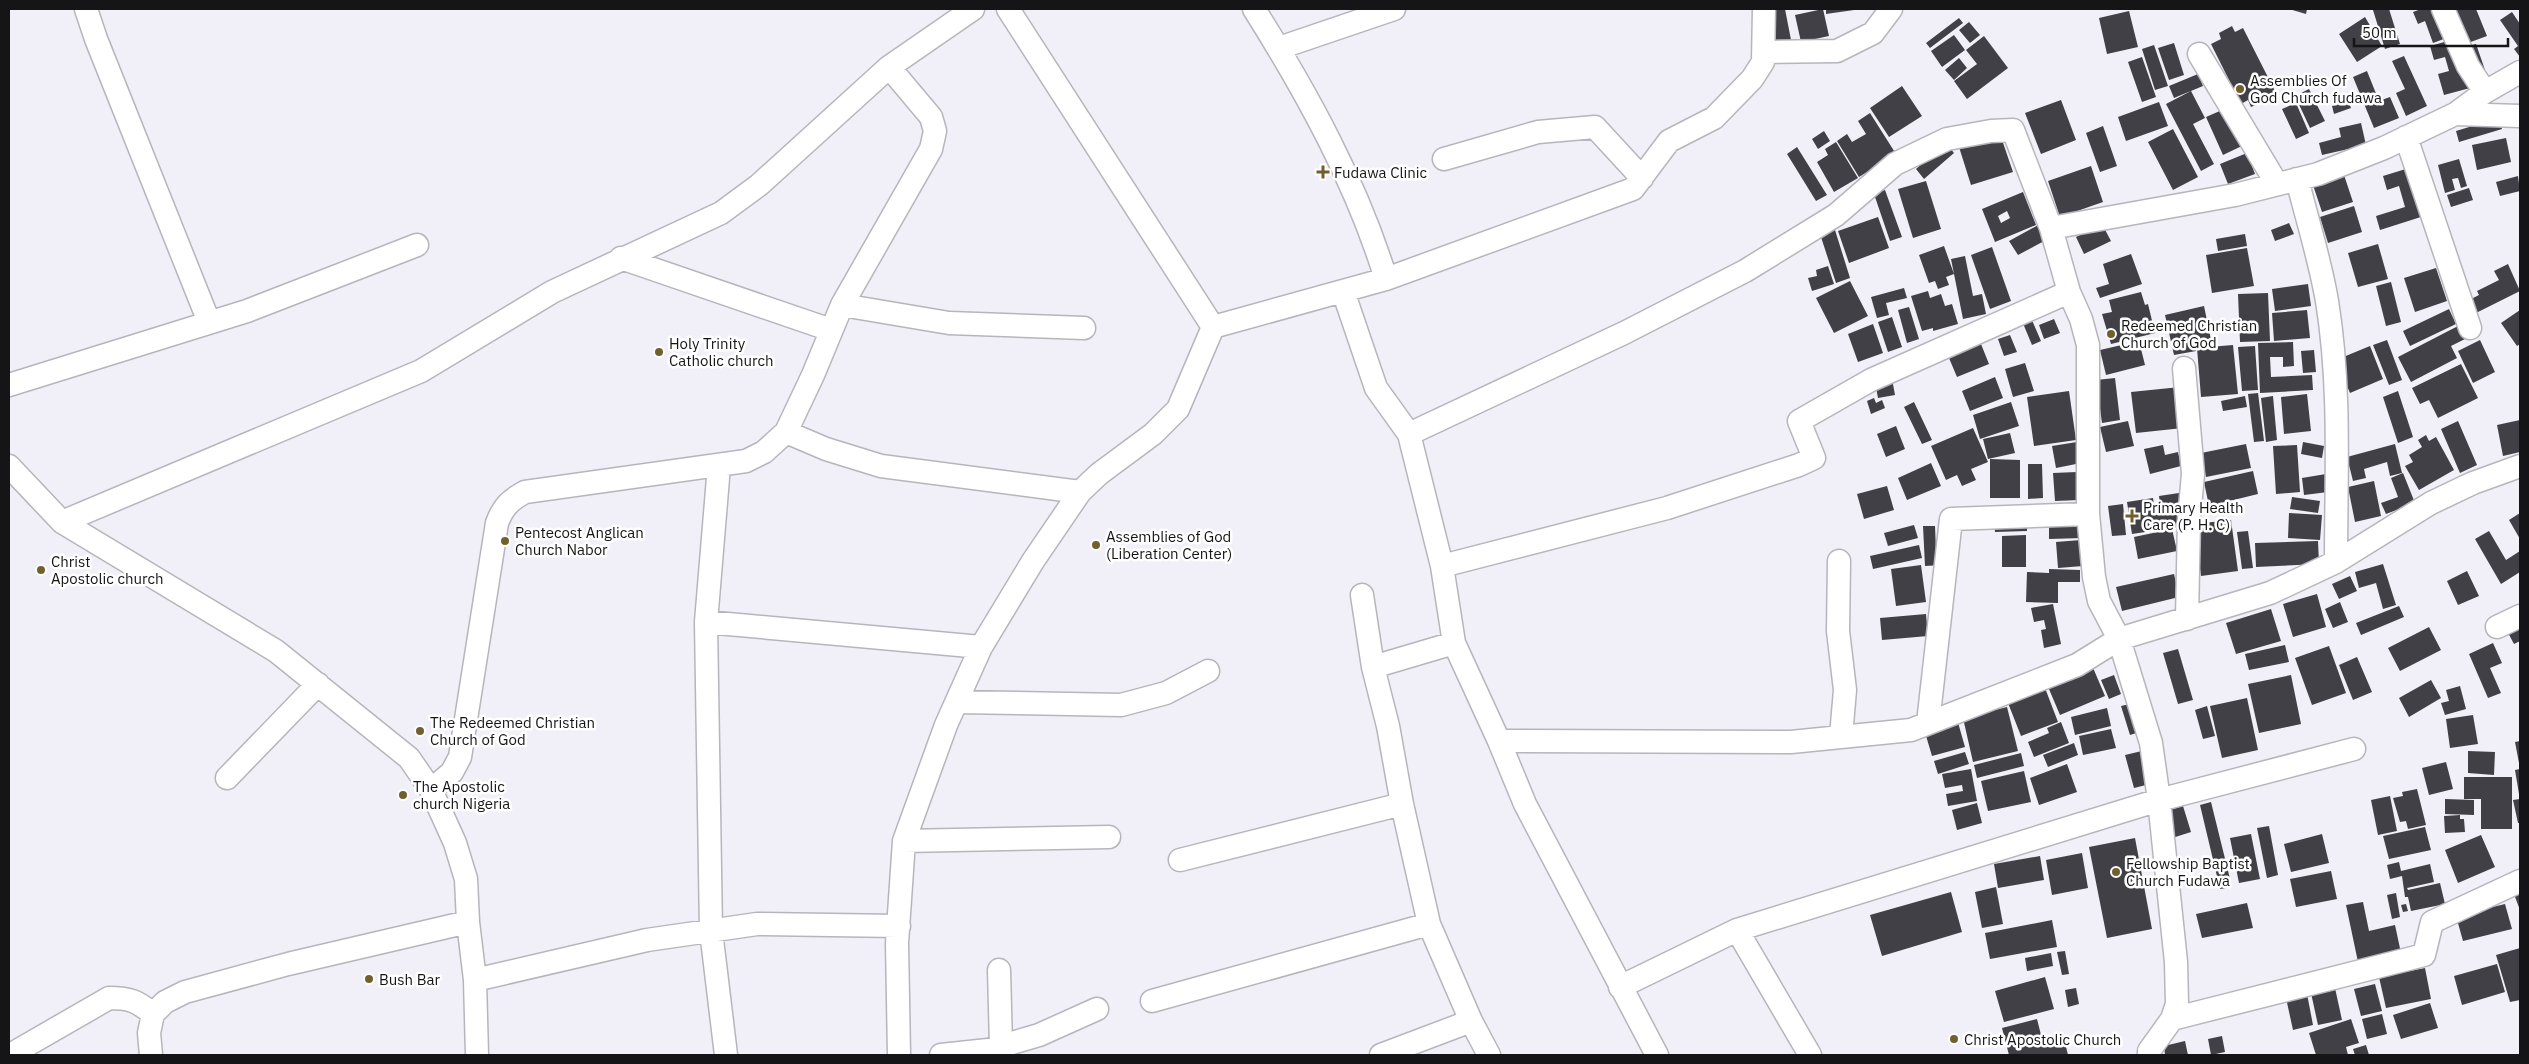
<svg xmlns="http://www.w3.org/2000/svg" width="2529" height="1064" font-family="'IBM Plex Sans',sans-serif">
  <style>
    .building { fill: #414046; fill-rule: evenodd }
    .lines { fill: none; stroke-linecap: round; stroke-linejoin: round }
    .minor-casing { stroke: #b7b5bc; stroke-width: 25 }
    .minor { stroke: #fff; stroke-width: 22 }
    .poi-dot { fill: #725f2e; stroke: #fff; stroke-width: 2 }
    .labels { text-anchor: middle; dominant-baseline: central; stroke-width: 5; stroke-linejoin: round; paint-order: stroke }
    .poi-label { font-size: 15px; fill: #151417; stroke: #fff; text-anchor: start }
  </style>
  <rect width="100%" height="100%" fill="#f1eff7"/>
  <path class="building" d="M1770 9H1785L1792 45 1777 48Z
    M1823 9 1829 36 1801 42 1795 15Z
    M1826 9H1854V10L1826 14Z
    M2289 9H2307L2306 14Z
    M2379 9H2389L2400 44 2385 49 2373 10Z
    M2421 9H2437L2449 37 2433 43 2425 21 2418 24 2413 12Z
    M2460 9H2476L2487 36 2468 43 2455 11Z
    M2129 11 2138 47 2107 54 2099 18Z
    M2512 12 2520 24V57L2514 49 2518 46 2500 20Z
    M2365 17 2382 46 2357 62 2339 34Z
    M1959 18 1963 23 1930 48 1926 43Z
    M1969 22 1980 35 1970 43 1959 30Z
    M2232 26 2235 32 2243 28 2277 95 2251 107 2248 100 2241 104 2211 44 2221 39 2219 33Z
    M1954 35 1965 50 1942 67 1931 51Z
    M1984 36 2008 68 1967 99 1954 81 1977 64 1966 50Z
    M2455 39 2470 88 2444 95 2438 74 2449 71 2445 57 2434 60 2430 46Z
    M2174 43 2184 75 2169 80 2158 48Z
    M2476 44 2485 70 2477 73 2468 46Z
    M2154 45 2168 86 2155 90 2142 49Z
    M2404 56 2427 106 2406 116 2396 93 2405 89 2392 61Z
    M2142 57 2156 97 2142 102 2128 62Z
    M1959 58 1967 68 1954 80 1945 70Z
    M2367 71 2379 101 2390 97 2399 118 2374 128 2353 77Z
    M2198 74 2203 86 2174 98 2169 86Z
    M1902 86 1922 116 1889 137 1870 108Z
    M2309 89 2325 121 2310 128 2295 96Z
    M2191 91 2205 118 2193 124 2214 164 2201 171 2166 104Z
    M2061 100 2076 140 2041 154 2025 113Z
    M2348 100 2351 108 2334 114 2332 106Z
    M2159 102 2168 126 2126 141 2118 117Z
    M2296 103 2309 133 2296 139 2282 109Z
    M2229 107 2246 144 2223 155 2206 117Z
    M1870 113 1896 154 1859 177 1837 141 1847 134 1852 142 1866 134 1858 121Z
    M2499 118 2502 129 2459 142 2456 131Z
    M2361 123 2366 145 2322 155 2319 143 2341 137 2339 128Z
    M2103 126 2117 166 2100 172 2086 133Z
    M2173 129 2198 177 2173 190 2148 142Z
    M1824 131 1830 141 1818 149 1812 139Z
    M2000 134 2013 172 1971 185 1959 147Z
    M2506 138 2511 162 2477 170 2472 145Z
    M1836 142 1858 178 1834 192 1817 162 1828 155 1825 149Z
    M1946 143 1954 153 1924 179 1916 169Z
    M1797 147 1827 195 1816 201 1787 154Z
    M2247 153 2255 174 2228 184 2220 164Z
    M2459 159 2467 186 2461 188 2458 178 2452 179 2455 190 2445 193 2438 165Z
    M2091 166 2103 202 2060 217 2048 181Z
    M2409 168 2424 216 2380 230 2376 216 2405 207 2399 186 2387 190 2383 176Z
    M2344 175 2353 202 2322 212 2313 185Z
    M2518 176 2520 191 2500 196 2496 182Z
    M1926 181 1941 229 1913 238 1898 189Z
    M2469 188 2473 200 2451 207 2447 195Z
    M1885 190 1902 237 1890 241 1874 194Z
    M2023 192 2036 225 1995 242 1982 209ZM2007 211 2010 218 2001 223 1998 216Z
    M2354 206 2362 232 2328 243 2320 217Z
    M1878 217 1889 248 1849 263 1838 231Z
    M2289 223 2294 234 2275 241 2271 230Z
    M2040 224 2048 239 2018 255 2009 241Z
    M2102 224 2111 241 2084 254 2076 237Z
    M1835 230 1850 278 1836 283 1820 234Z
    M2245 234 2247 246 2218 251 2216 239Z
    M2378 244 2388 279 2358 287 2348 253Z
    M1944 246 1954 274 1951 259 1965 256 1973 296 1982 294 1986 314 1963 319 1954 274 1946 277 1949 285 1938 289 1935 281 1929 283 1919 255Z
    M1992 247 2011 301 1990 309 1971 255Z
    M2247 248 2254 286 2212 293 2206 255Z
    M2131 254 2142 284 2100 298 2096 288 2109 284 2103 264Z
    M2508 264 2520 291 2476 313 2469 300 2479 295 2477 291 2499 280 2494 271Z
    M1828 266 1834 284 1812 291 1808 278 1817 276 1816 270Z
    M2436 268 2447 301 2415 312 2404 278Z
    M1850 281 1868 316 1834 333 1816 298Z
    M2391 282 2401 322 2386 326 2376 286Z
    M2308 284 2311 306 2275 311 2272 289Z
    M1904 288 1907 298 1886 303 1889 315 1877 318 1871 297Z
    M1928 291 1930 298 1941 294 1945 306 1952 304 1958 324 1933 331V328L1922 331 1911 296Z
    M2141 292 2145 305 2148 304 2155 333 2111 344 2102 314 2112 312 2109 300Z
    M2268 293 2270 341 2240 342 2238 294Z
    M2204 306 2211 340 2195 343 2196 351 2174 355 2165 315Z
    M1909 307 1919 339 1907 343 1898 310Z
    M2449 309 2456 324 2410 346 2403 331Z
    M2307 310 2310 338 2274 341 2272 313Z
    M2520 310V344L2517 346 2501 323Z
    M1892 317 1902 347 1888 352 1878 322Z
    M2031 318 2041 341 2032 345 2022 321Z
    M2054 319 2060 333 2044 339 2039 325Z
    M1873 324 1883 353 1858 362 1848 334Z
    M2458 326 2465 339 2451 346 2457 358 2411 382 2398 357Z
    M2010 335 2017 352 2004 356 1998 339Z
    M2387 340 2402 380 2389 385 2373 345Z
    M2480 340 2495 372 2473 383 2458 351Z
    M2139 341 2145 365 2106 375 2100 350Z
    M2293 342 2294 366 2283 367V357H2270L2271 377 2312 375 2313 390 2260 393 2258 343Z
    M1981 344 1989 364 1957 377 1949 358Z
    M2233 345 2238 394 2201 397 2197 348Z
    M2255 346 2258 390 2242 391 2238 347Z
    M2370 346 2383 379 2350 393 2336 360Z
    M2314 350 2316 372 2303 373 2301 351Z
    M2025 363 2034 391 2013 397 2005 369Z
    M2461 364 2478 398 2438 418 2429 400 2420 404 2412 388Z
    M1995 377 2003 398 1970 411 1962 391Z
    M2115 378 2120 420 2102 423 2096 380Z
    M1892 379 1895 395 1878 398 1875 382Z
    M2180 387 2183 428 2136 433 2131 392Z
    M2069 391 2076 440 2034 446 2027 397Z
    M2398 391 2413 437 2398 443 2383 397Z
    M2258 393 2264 441 2254 442 2248 394Z
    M2307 394 2311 431 2284 434 2281 397Z
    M2245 396 2247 407 2223 411 2221 401Z
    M2273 396 2277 440 2266 442 2261 398Z
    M1874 398 1876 403 1882 400 1885 408 1871 414 1867 401Z
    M1914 402 1932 440 1922 444 1904 407Z
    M2011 402 2019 426 1980 439 1973 415Z
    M2520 420V452L2503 456 2497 425Z
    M2128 421 2134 446 2106 452 2100 427Z
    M2458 421 2477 465 2460 473 2441 429Z
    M1896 426 1905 449 1886 457 1877 434Z
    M1973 428 1988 462 1971 469 1976 480 1962 486 1957 475 1946 480 1931 446Z
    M2010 433 2015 453 1988 459 1983 439Z
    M2426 435 2429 441 2436 437 2454 470 2419 490 2405 466 2413 462 2409 455 2422 447 2418 440Z
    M2077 442 2081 463 2056 468 2052 446Z
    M2303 442 2324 446 2322 458 2301 454Z
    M2246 444 2251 468 2206 477 2201 453Z
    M2395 444 2402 473 2390 476 2387 462 2364 469 2366 478 2353 481 2347 457Z
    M2163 445 2165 455 2178 452 2181 466 2150 474 2144 449Z
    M2297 445 2300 492 2276 494 2273 446Z
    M1990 459 2020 460V498H1990Z
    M1931 463 1941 486 1907 500 1898 478Z
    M2028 464H2042L2043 498 2028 499Z
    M2253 471 2258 494 2209 506 2204 482Z
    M2077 472 2079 500 2055 501 2053 473Z
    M2403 473 2415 503 2386 514 2381 503 2398 497 2391 478Z
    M2326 474 2328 492 2304 495 2302 478Z
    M2374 481 2381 516 2355 522 2348 487Z
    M1887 486 1894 510 1864 519 1857 494Z
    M2179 493 2181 503 2174 504 2175 514 2182 513 2185 526 2132 534 2127 502 2153 498 2154 505 2160 504 2159 496Z
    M2292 497 2320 501 2318 513 2290 509Z
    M2123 504 2126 535 2112 536 2108 506Z
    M2289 513 2322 515 2320 540 2288 538Z
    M2520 513V539L2509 520Z
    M2049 519H2082L2083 538 2049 539Z
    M2027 520V531L1995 532 1994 521Z
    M2231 520 2238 571 2201 576 2194 524Z
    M1914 525 1918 538 1888 546 1884 533Z
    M1923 526H1935L1936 552 1942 565 1925 566Z
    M2172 529 2177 551 2138 559 2134 537Z
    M2248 531 2253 568 2242 569 2237 532Z
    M2489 531 2506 560 2520 551V572L2501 584 2475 539Z
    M2026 535V567H2002V536Z
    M2081 540 2083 566 2058 568 2056 542Z
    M2318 541 2319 564 2256 567 2255 543Z
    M1919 545 1922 558 1873 569 1870 556Z
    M2383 564 2396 605 2383 609 2376 583 2359 588 2355 572Z
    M1921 565 1926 602 1896 606 1891 569Z
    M2049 569 2080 570V582H2058V603L2026 602 2027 572 2049 573Z
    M2467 571 2479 596 2458 605 2447 581Z
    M2174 574 2179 597 2122 611 2116 587Z
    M2350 576 2357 591 2339 599 2332 584Z
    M2317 594 2326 627 2293 637 2283 604Z
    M2340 602 2348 622 2333 628 2325 609Z
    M2053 604 2061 644 2044 648 2041 630 2046 629 2044 620 2034 622 2031 608Z
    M2399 606 2404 617 2361 635 2356 623Z
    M2271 609 2281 641 2236 654 2226 623Z
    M1926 614 1928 636 1882 640 1880 618Z
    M2520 625V641L2514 644 2507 631Z
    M2429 627 2441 650 2400 671 2388 648Z
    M2493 643 2502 663 2490 668 2501 693 2488 698 2469 654Z
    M2285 645 2289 662 2249 670 2245 654Z
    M2329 646 2346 693 2312 705 2295 658Z
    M2178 649 2193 700 2178 704 2163 653Z
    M2357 657 2372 692 2353 700 2339 665Z
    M2091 663 2105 696 2060 715 2046 682Z
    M2114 675 2121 694 2109 699 2101 680Z
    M2291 675 2301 724 2259 733 2248 684Z
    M2431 680 2441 698 2409 717 2399 698Z
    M2460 686 2466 709 2445 715 2441 703 2449 701 2446 690Z
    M2045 688 2058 722 2021 736 2008 703Z
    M2247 698 2258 750 2222 758 2210 706Z
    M2134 703 2143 731 2130 735 2121 706Z
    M2207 706 2215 736 2203 739 2195 710Z
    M2007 707 2018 751 1973 762 1963 718Z
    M2107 708 2111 726 2075 735 2071 717Z
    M2473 715 2478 744 2450 748 2446 719Z
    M1957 719 1965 747 1932 756 1924 729Z
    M2061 722 2069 743 2034 757 2028 742 2049 733 2047 728Z
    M2111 729 2116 748 2083 755 2079 736Z
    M2520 741V763H2519L2515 742Z
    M2074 743 2078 755 2048 767 2043 755Z
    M2146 750 2154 783 2134 788 2125 755Z
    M2468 751 2495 752 2494 775 2468 773Z
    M1965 752 1969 764 1938 774 1934 761Z
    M2021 753 2024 766 1977 778 1974 765Z
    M2446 762 2453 789 2429 795 2422 768Z
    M2067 764 2077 792 2039 805 2030 778Z
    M1971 769 1977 801 1948 806 1946 794 1963 791 1962 785 1945 788 1942 774Z
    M2520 769V794H2519L2515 770Z
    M2024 771 2031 802 1988 811 1981 781Z
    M2464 777H2512V829H2481V799H2464Z
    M2417 789 2426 825 2408 829 2406 821 2400 822 2393 798 2403 796 2402 792Z
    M2390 796 2397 831 2378 835 2371 800Z
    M2445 799 2474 800V815L2445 814Z
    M2520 799V823H2518L2513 800Z
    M2211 802 2232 887 2220 889 2200 805Z
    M1977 803 1982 823 1957 830 1952 810Z
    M2183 806 2191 832 2169 839 2161 813Z
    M2460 815V819H2464L2465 832 2445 833 2444 816Z
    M2269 826 2278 875 2267 878 2257 828Z
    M2425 827 2431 850 2389 859 2383 836Z
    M2251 834 2260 879 2239 883 2230 838Z
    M2322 834 2329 863 2291 872 2284 844Z
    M2481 835 2495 867 2458 883 2445 850Z
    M2135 838 2152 929 2107 938 2089 847Z
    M2082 853 2088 888 2052 895 2046 860Z
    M2040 856 2044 880 1998 888 1994 864Z
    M2399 862 2401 871 2430 864 2434 882 2407 888 2408 890 2440 883 2445 904 2411 911 2408 897H2405L2402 876 2390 879 2387 865Z
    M2331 871 2337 899 2296 907 2290 879Z
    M2520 886V910L2512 889Z
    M1996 887 2003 924 1982 928 1975 892Z
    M1951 892 1962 932 1882 956 1870 915Z
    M2396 893 2400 917 2392 919 2387 895Z
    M2363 902 2369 931 2395 925 2401 953 2358 962 2346 905Z
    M2247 903 2253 928 2202 938 2196 914Z
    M2406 904 2408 911 2403 912 2401 905Z
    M2505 904 2512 929 2463 941 2456 916Z
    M2052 920 2057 947 1990 959 1985 933Z
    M2520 948V1000L2510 1002 2496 955Z
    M2065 951 2069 974 2062 975 2057 952Z
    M2051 953 2053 966 2027 971 2025 958Z
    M2497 964 2505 992 2462 1005 2454 976Z
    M2425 968 2431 999 2386 1008 2379 977Z
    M2045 977 2054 1009 2004 1022 1995 991Z
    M2375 984 2382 1011 2361 1016 2354 989Z
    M2076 988 2079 1004 2068 1007 2065 990Z
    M2335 988 2342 1020 2318 1025 2311 993Z
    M2307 994 2313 1025 2293 1030 2286 998Z
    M2430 1003 2438 1028 2401 1039 2393 1015Z
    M2382 1014 2387 1034 2367 1039 2362 1019Z
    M2037 1019 2042 1039 2063 1034 2068 1055H2009L2002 1028Z
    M2351 1019 2359 1043 2346 1047 2348 1055H2316L2309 1033Z
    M2222 1036 2225 1052 2211 1055 2208 1039Z
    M2185 1041 2188 1055H2165L2164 1046Z
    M2366 1045 2369 1055H2355L2353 1049Z"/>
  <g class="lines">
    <g class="minor-casing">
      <path id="minor" d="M86 9 96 39 209 322
        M1008 9 1213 327
        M1254 9C1307 93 1357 184 1386 279
        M2443 9 2468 66 2485 92
        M1279 48 1394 9
        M1764 52 1837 51 1873 33 1891 9
        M2199 54 2277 184
        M2455 114 2520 116
        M2406 137 2470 328
        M1444 159 1538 132 1595 127 1642 178
        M2297 179C2307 219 2320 260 2327 301 2341 387 2336 476 2336 562
        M2051 228 2235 195 2318 174 2384 148 2455 114 2485 92 2520 72
        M621 258 831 330
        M1343 291 1376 388 1409 434 1442 566 1454 643 1499 741 1525 804 1657 1055
        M842 305 949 323 1084 328
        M1213 327 1386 279 1633 189 1669 141 1714 118 1752 79 1763 62 1764 9
        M2184 368 2193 474 2189 519 2187 619
        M9 385 247 311 417 245
        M786 432 826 449 881 466 1080 492
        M1409 434 1624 333 1745 271 1836 215 1895 164 1947 139 1991 131 2013 130 2051 228 2069 292 2081 319 2088 345V514L2094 577 2099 601 2119 639 2151 743 2159 800 2176 962 2177 1004 2172 1019 2149 1051V1055
        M9 466 62 522 276 651 409 758 431 790 455 843 466 879 468 922 475 980 477 1055
        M719 466 706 622 711 931 726 1055
        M62 522 421 371 552 292 721 213 759 185 889 67 973 9
        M1839 561 1838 631 1845 690 1841 736
        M1442 566 1667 508 1799 465 1814 458 1799 421 1871 380 2069 292
        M1362 595 1373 667
        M706 622 981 647
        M2497 627 2520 616
        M1454 643 1373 667 1388 726 1402 804 1429 924 1471 1021 1489 1055
        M957 702 1121 705 1166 693 1208 671
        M1928 723 1951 519 2088 514
        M1499 741 1791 742 1911 730 2077 665 2119 639 2270 593 2336 562 2431 503 2473 483 2520 466
        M227 778 318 684
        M431 790 452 772 460 757 497 523C503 507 510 500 525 492L746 461 764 452 786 432 813 375 842 305 931 149 935 131 931 117 889 67
        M904 841 1109 837
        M1180 860 1402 804
        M1737 930 1810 1055
        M999 970 1001 1046
        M475 980 647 940 757 924 899 926
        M1620 987 1737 930 2159 800 2354 749
        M1152 1001 1429 924
        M2172 1019 2424 955 2432 922 2520 881
        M10 1055 109 998C130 998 137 1001 153 1014
        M151 1055 149 1033 153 1014 165 1002 185 992 288 964 468 922
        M899 1055 897 943 904 841 946 725 981 647 1033 561 1080 492 1099 474 1153 434 1178 409 1213 327
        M941 1055 988 1050 1039 1035 1097 1009
        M1381 1055 1471 1021"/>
    </g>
    <use href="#minor" class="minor"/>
  </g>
  <g class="poi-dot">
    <circle cx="2240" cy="89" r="5"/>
    <path d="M1320.5 164.5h5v5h5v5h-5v5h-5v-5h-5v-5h5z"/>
    <circle cx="2111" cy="334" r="5"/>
    <circle cx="659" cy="352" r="5"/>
    <path d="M2129.5 508.5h5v5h5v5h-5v5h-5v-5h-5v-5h5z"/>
    <circle cx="505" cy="541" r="5"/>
    <circle cx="1096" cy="545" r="5"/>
    <circle cx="41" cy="570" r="5"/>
    <circle cx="420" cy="731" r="5"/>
    <circle cx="403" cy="795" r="5"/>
    <circle cx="2116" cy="872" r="5"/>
    <circle cx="369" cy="979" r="5"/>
    <circle cx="1954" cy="1039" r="5"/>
  </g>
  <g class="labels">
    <g class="poi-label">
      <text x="2250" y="80">Assemblies Of<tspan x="2250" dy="17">God Church fudawa</tspan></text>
      <text x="1334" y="172">Fudawa Clinic</text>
      <text x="2121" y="325">Redeemed Christian<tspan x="2121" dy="17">Church of God</tspan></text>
      <text x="669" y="343">Holy Trinity<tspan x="669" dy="17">Catholic church</tspan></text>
      <text x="2143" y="507">Primary Health<tspan x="2143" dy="17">Care (P. H. C)</tspan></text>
      <text x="515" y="532">Pentecost Anglican<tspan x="515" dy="17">Church Nabor</tspan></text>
      <text x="1106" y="536">Assemblies of God<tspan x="1106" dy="17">(Liberation Center)</tspan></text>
      <text x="51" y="561">Christ<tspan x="51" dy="17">Apostolic church</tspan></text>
      <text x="430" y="722">The Redeemed Christian<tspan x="430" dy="17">Church of God</tspan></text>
      <text x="413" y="786">The Apostolic<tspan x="413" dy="17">church Nigeria</tspan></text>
      <text x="2126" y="863">Fellowship Baptist<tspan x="2126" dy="17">Church Fudawa</tspan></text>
      <text x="379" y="979">Bush Bar</text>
      <text x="1964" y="1039">Christ Apostolic Church</text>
    </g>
  </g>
  <rect width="2529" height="1064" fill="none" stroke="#151417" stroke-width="20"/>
  <path d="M2354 38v8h154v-8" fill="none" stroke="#151417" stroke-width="2.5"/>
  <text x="2362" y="38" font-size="15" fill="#151417" stroke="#ffffff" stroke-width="4" paint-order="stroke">50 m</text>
</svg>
